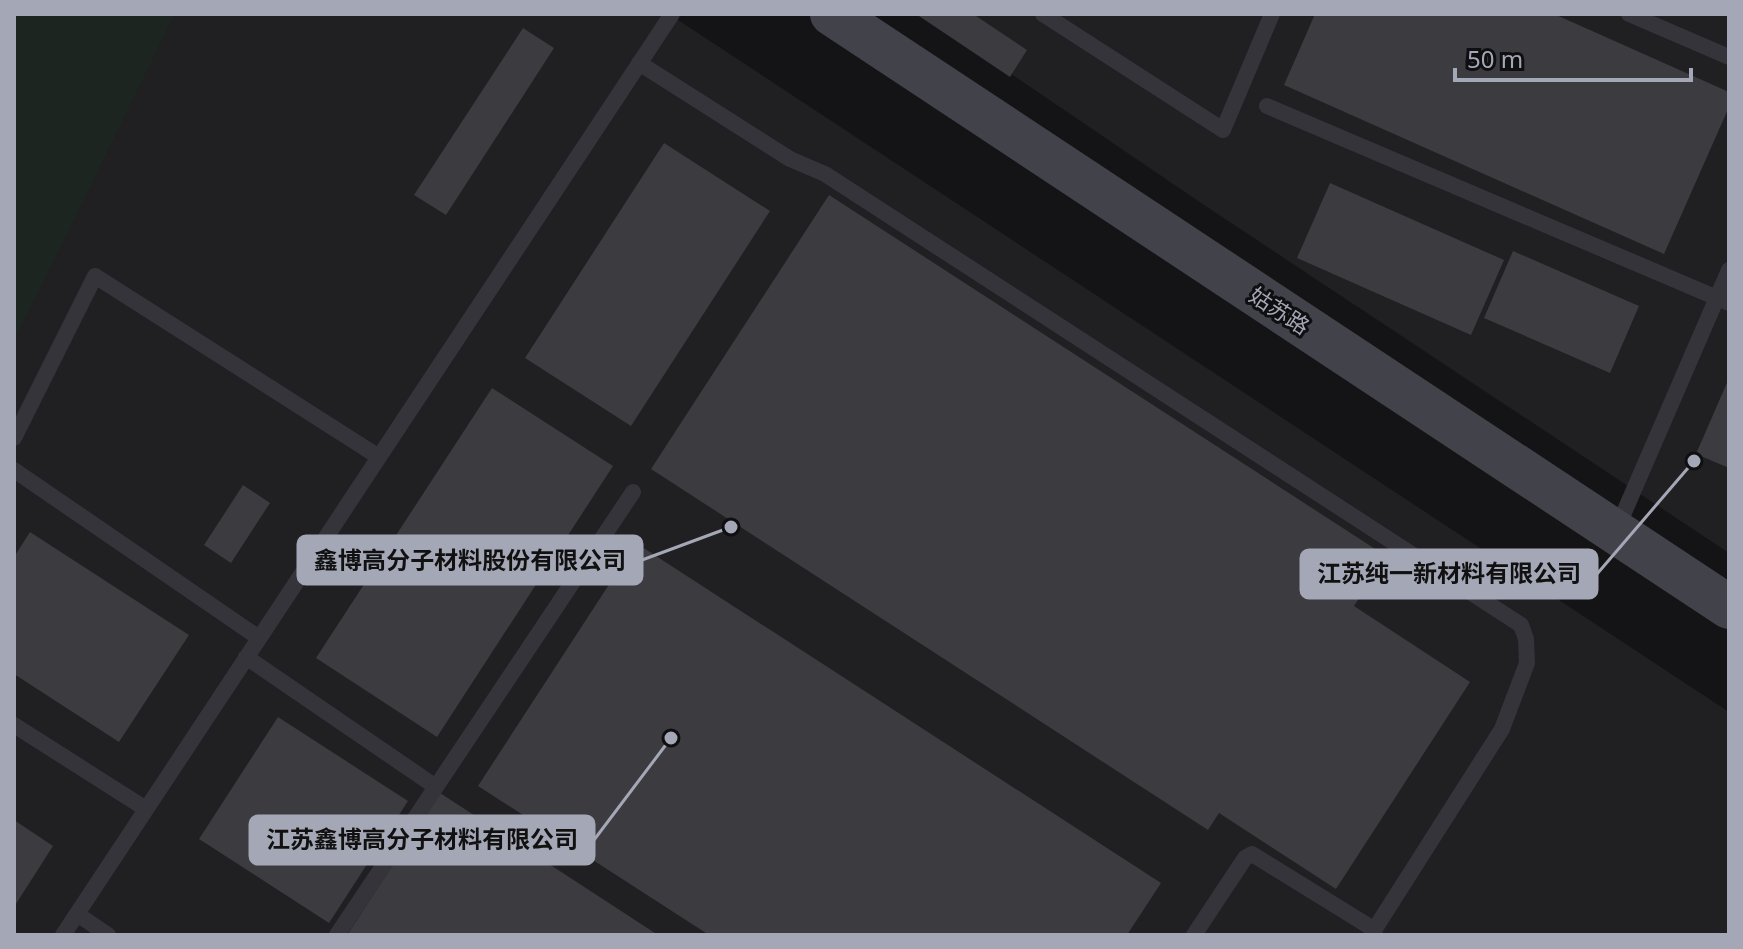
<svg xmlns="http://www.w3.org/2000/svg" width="1743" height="949" font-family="'Noto Sans','Noto Sans SC',sans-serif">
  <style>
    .built { fill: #201f22 }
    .green { fill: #1d2520 }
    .building { fill: #3b3b40 }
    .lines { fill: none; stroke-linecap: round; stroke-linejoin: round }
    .lane { stroke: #34343a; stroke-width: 16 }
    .secondary { stroke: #42434a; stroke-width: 44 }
    .labels { text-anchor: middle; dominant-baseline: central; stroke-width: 6; stroke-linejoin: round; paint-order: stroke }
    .street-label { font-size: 22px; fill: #a4a7b6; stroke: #0f0e10 }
    .leader { fill: none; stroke: #a4a7b6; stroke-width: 3 }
    .callout-dot { fill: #a4a7b6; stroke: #0f0e10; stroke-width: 3 }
    .callout { fill: #a4a7b6; stroke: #a4a7b6; stroke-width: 3 }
    .callout-label { font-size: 24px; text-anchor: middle; font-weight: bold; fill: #111 }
  </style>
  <rect width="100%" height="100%" fill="#141315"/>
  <path class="built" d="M171 14H669L1729 712V935H14V342Z
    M923 14H1729V553L1204 205Z"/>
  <path class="green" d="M14 14H175L14 342Z"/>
  <path class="building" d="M916 14H973L1027 50 1010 77Z
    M1315 14H1554L1729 92V107L1664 254 1284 85Z
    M523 28 554 48 446 215 414 195Z
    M664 143 770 211 631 426 525 358Z
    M1330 183 1504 260 1471 335 1297 258Z
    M829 195 1386 556 1354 606 1470 682 1336 889 1219 813 1208 830 651 469Z
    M1513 251 1639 306 1610 373 1484 318Z
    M1729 378V468L1696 454Z
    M492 388 613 466 437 737 316 658Z
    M243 485 270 503 231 563 204 545Z
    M30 532 189 635 119 742 14 674V557Z
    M636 543 1161 883 1127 935H709L478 786Z
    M278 717 408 801 329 923 199 839Z
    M440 793 658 935H347Z
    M14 820 53 846 14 907Z"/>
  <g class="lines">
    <path class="lane" d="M1043 14 1223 130 1272 14
      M1629 14 1729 57
      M639 63 790 159 825 174 1521 625 1526 639 1527 663 1502 729 1371 935
      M1267 106 1729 303
      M14 438 95 276 379 457
      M14 470 259 638
      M1616 531 1729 270
      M246 657 436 787
      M14 725 146 809
      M77 914 108 935
      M63 935 672 14
      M337 935 633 492
      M1194 935 1245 858 1252 854 1375 930"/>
    <path class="secondary" d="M832 14 1729 607"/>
  </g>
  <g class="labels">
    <g class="street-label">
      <text transform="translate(1280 310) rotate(33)">姑苏路</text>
    </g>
  </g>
  <path class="leader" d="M731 527L642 560M1694 461L1597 574M671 738L594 840"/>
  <g class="callout-dot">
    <circle cx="731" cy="527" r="8"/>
    <circle cx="1694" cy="461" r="8"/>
    <circle cx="671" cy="738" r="8"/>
  </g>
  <g class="callout">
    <rect x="298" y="536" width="344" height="48" rx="8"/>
    <rect x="1301" y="550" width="296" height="48" rx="8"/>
    <rect x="250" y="816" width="344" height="48" rx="8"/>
  </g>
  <g class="callout-label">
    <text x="470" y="569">鑫博高分子材料股份有限公司</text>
    <text x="1449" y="582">江苏纯一新材料有限公司</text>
    <text x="422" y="848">江苏鑫博高分子材料有限公司</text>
  </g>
  <rect width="1743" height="949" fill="none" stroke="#a4a7b6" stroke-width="32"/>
  <path d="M1455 68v12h236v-12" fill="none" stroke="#a4a7b6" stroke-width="4"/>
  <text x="1467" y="68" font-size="24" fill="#a4a7b6" stroke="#0f0e10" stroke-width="6" paint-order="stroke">50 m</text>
</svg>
